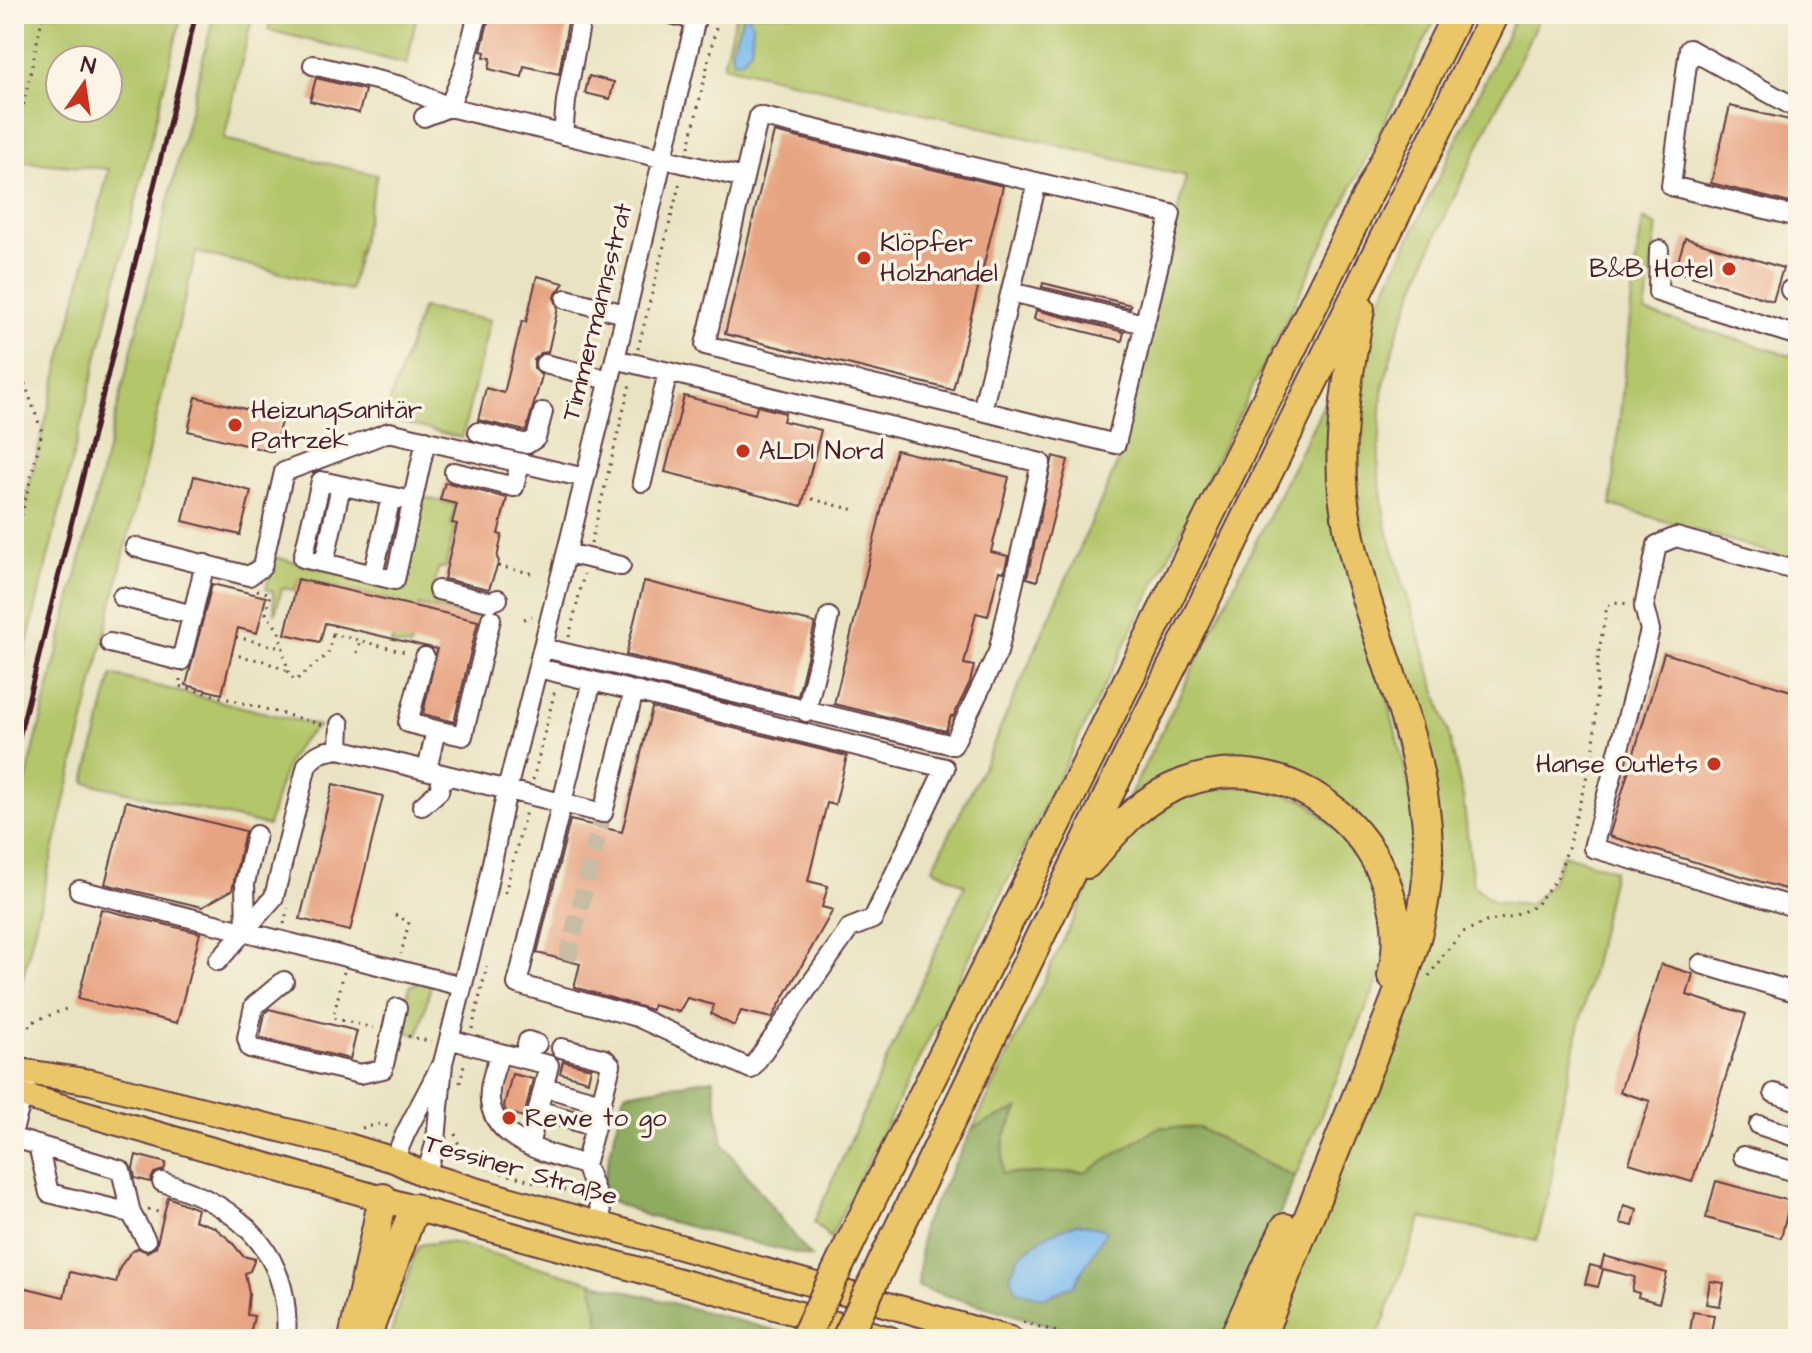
<svg xmlns="http://www.w3.org/2000/svg" width="1812" height="1353" font-family="'Architects Daughter',sans-serif">
  <style>
    .green { fill: #b3c66a; stroke: #7e724a; stroke-width: 2; fill-rule: evenodd }
    .forest { fill: #8eab5e; stroke: #6c6544; stroke-width: 2; fill-rule: evenodd }
    .water { fill: #7abbef; stroke: #626d8d; stroke-width: 2 }
    .building { fill: #e7a482 }
    .lines { fill: none; stroke-linecap: round; stroke-linejoin: round }
    .minor-tunnel { stroke: #c9bca4; stroke-width: 18; stroke-dasharray: 18 9; stroke-linecap: butt }
    .minor-casing { stroke: #623c42; stroke-width: 22 }
    .major-casing { stroke: #623c42; stroke-width: 28 }
    .highway-casing { stroke: #623c42; stroke-width: 32 }
    .path { stroke: #623c42; stroke-width: 3; stroke-dasharray: 2 6; stroke-linecap: butt }
    .minor { stroke: #fff; stroke-width: 18 }
    .major { stroke: #eac669; stroke-width: 24 }
    .highway { stroke: #eac669; stroke-width: 28 }
    .rail { stroke: #4a1f2b; stroke-width: 5 }
    .highway-bridge-casing { stroke: #623c42; stroke-width: 32; stroke-linecap: butt }
    .highway-bridge { stroke: #eac669; stroke-width: 28 }
    .poi-dot { fill: #c8321e; stroke: #fcf5e5; stroke-width: 3 }
    .labels { text-anchor: middle; dominant-baseline: central; stroke-width: 7; stroke-linejoin: round; paint-order: stroke }
    .poi-label { font-size: 26px; fill: #4a1f2b; stroke: #fcf5e5; text-anchor: start }
    .street-label { font-size: 26px; fill: #4a1f2b; stroke: #fcf5e5 }
  </style>
  <rect width="100%" height="100%" fill="#fcf5e5"/>
  <filter id="ink" filterUnits="userSpaceOnUse"><feTurbulence type="fractalNoise" baseFrequency=".0125" numOctaves="2"/><feDisplacementMap in="SourceGraphic" scale="16" xChannelSelector="R" yChannelSelector="G"/><feConvolveMatrix kernelMatrix="1 2 1 2 8 2 1 2 1" color-interpolation-filters="sRGB"/></filter>
  <filter id="wash" filterUnits="userSpaceOnUse"><feTurbulence type="fractalNoise" baseFrequency=".006" numOctaves="4" result="noise"/><feDisplacementMap in="SourceGraphic" scale="32" xChannelSelector="R" yChannelSelector="G"/><feGaussianBlur stdDeviation="1.8" result="paint"/><feColorMatrix in="noise" values="0 0 0 0 0 0 0 0 0 0 0 0 0 0 0 0 0 1.4 0 .05"/><feComposite in="paint" operator="in"/></filter>
  <g filter="url(#wash)">
    <rect width="100%" height="100%" fill="#e9e3c2"/>
    <path class="green" d="M23 14H182L14 696V546L109 169 14 161V50ZM60 60H108V108H60Z
      M214 14H253L224 139 377 175 350 290 196 252 14 1015V830Z
      M272 14H417L407 64 268 30Z
      M736 14H1368L1364 21 1373 24 1378 14H1438L830 1238 814 1222 965 885 933 868 985 763 1118 462 1186 176 723 65Z
      M1517 14H1541L1434 240 1396 337 1382 393 1378 471 1386 526 1448 731 1463 797 1473 885 1494 902 1530 905 1551 883 1563 854 1614 870 1554 1141 1552 1181 1537 1240 1421 1218 1377 1339H1267L1434 884 1348 478 1365 343 1382 296Z
      M1643 219 1657 226 1645 312 1798 358V561L1611 505 1635 267Z
      M422 308 490 320 462 438 384 418Z
      M1344 364 1372 635 1420 832 1410 943 1397 886 1271 769 1123 809Z
      M418 496 455 505 451 525 455 526 445 568H438L433 594 486 607 483 620 419 605 410 647 391 644 400 602 298 579 295 590 282 588 275 614 273 592 266 589 274 557 396 587Z
      M112 675 319 726C283 751 280 786 268 826L85 782Z
      M1253 784 1312 803 1370 863 1388 957 1295 1177 1199 1128 1159 1127 1087 1172 1002 1174 1004 1137 1018 1110 973 1128 1088 889 1114 846 1179 793Z
      M416 983 431 985 418 1035 398 1030 410 986Z
      M440 1242 454 1243 592 1282 602 1339H389L414 1255 420 1245Z"/>
    <path class="forest" d="M713 1079 723 1144 811 1257 647 1216 608 1199 603 1182 625 1093Z
      M1018 1109 1004 1137 1002 1174 1087 1172 1159 1127 1199 1128 1295 1177 1241 1310 1225 1339H1096L918 1287 922 1227 973 1128ZM1047 1235 1086 1264 1074 1285Z
      M592 1282 781 1332 778 1339H602Z"/>
    <path class="water" d="M744 14H747L753 23 751 49 742 60 733 61 731 50Z
      M1077 1223 1107 1230 1074 1285 1044 1298 1017 1291 1010 1276 1019 1256 1047 1235Z"/>
    <g id="blocks">
      <path class="building" d="M490 14 569 16 559 74 524 66 522 77 489 69 491 58 484 57 485 52 481 51Z
        M589 76 614 82 610 99 585 93Z
        M316 78 365 90 359 113 310 101Z
        M1730 106 1798 122V205L1711 183Z
        M774 132 1003 186 953 390 725 334Z
        M1685 238 1783 268 1773 301 1675 271Z
        M537 276 564 283 554 297 558 308 548 352 541 353 534 360V368L542 376 526 431 478 420 486 388 504 393 522 321 526 322Z
        M1043 283 1131 305 1130 308 1042 287Z
        M1036 310 1124 332 1122 341 1034 319Z
        M684 396 755 414 757 406 785 413 783 421 821 430 802 506 665 472Z
        M196 397 282 418 273 452 188 431Z
        M896 450 1009 477 991 552 1008 556 1004 572 999 571 988 616 976 613 964 664 974 666 970 682 953 717 951 716 946 731 834 704Z
        M1053 456 1068 460 1037 581 1027 578Z
        M194 476 251 491 240 535 183 521Z
        M445 482 507 498 498 534 502 535 497 558 499 561 489 589 444 579 457 524 452 523 457 504 440 500Z
        M298 579 478 621 454 722 423 714 437 649 325 623 320 642 285 634Z
        M644 581 815 623 798 696 626 655Z
        M212 584 266 597 257 633 238 628 222 694 186 685Z
        M1664 653 1798 693V893L1609 836Z
        M652 708 847 756 835 805 827 803 808 881 828 886 822 907 833 910 772 1018 741 1011 734 1026 711 1014 714 1005 687 998 679 1012 653 1005 652 1010 574 987 580 964 537 953 570 820 622 832Z
        M333 784 383 796 350 931 300 919Z
        M126 801 245 831 232 890 202 907 105 884Z
        M101 909 200 933 177 1023 78 999Z
        M1661 964 1693 974 1687 995 1746 1014 1692 1182 1629 1163 1650 1101 1620 1092Z
        M269 1009 357 1031 350 1059 260 1038 265 1013Z
        M563 1061 591 1068 588 1081 560 1073Z
        M512 1074 533 1079 524 1117 506 1112 504 1106Z
        M136 1155 166 1163 164 1170 154 1173 150 1182 135 1178 133 1168Z
        M1716 1181 1790 1201 1781 1238 1706 1218Z
        M168 1197 197 1209 194 1220 214 1227 230 1240 243 1256 255 1259 250 1271 245 1273 249 1294 247 1315 254 1316 249 1339H14V1285L64 1297 70 1272 116 1283 120 1267 130 1253 138 1248 147 1252 156 1247Z
        M1624 1205 1637 1209 1633 1226 1620 1223Z
        M1604 1256 1667 1273 1659 1303 1638 1297 1639 1293 1632 1291 1635 1277 1603 1269 1598 1287 1585 1284 1590 1265 1601 1268Z
        M1710 1281 1724 1283 1720 1306 1706 1304Z
        M1693 1312 1714 1315 1710 1339 1689 1338Z"/>
    </g>
  </g>
  <g filter="url(#ink)">
    <use href="#blocks" fill-opacity="0" stroke="#623c42" stroke-width="2"/>
    <g class="lines">
      <path class="minor-tunnel" d="M567 960 603 813"/>
      <g class="minor-casing">
        <path id="minor" d="M671 14 695 20
          M313 65 401 86 449 107 463 72 478 14
          M1798 109 1689 49 1671 186 1798 217
          M424 117 449 107 744 178 705 345 982 411 1037 182
          M563 135 566 101 582 14
          M744 178 759 116 1171 214 1116 444 982 411
          M1659 250 1658 292 1798 336
          M1790 290 1798 292
          M1011 292 1144 324
          M566 299 625 314
          M545 364 609 380
          M478 432 527 444 536 438 543 412
          M454 472 514 487 520 463
          M642 482 668 372
          M412 501 321 481 303 558 395 580 426 440
          M135 547 249 576 262 567 284 472 389 432 585 478
          M567 553 621 566
          M324 563 341 486
          M1798 571 1676 537 1657 545 1644 607 1650 630 1593 848 1798 908
          M373 575 391 497
          M438 590 490 602 498 599
          M122 597 193 615
          M110 643 181 661 205 564
          M544 648 953 745 998 652 1041 463 615 359
          M425 657 408 723 436 730 427 770
          M538 668 592 681
          M806 712 829 617
          M436 730 463 736 491 619
          M339 749 340 724
          M422 806 439 791 443 775
          M79 890 462 986
          M246 931 245 883 256 835
          M218 961 274 897 307 765C316 753 324 751 339 749 427 770 515 792 603 813L634 691 945 768 873 919 850 928 751 1069 637 1017 517 984 592 681 634 691
          M1701 964 1798 993
          M284 981 254 1006 247 1038 250 1048 360 1074 383 1069 397 1008
          M449 1039 500 1053C497 1064 491 1077 490 1090 485 1141 548 1153 585 1165L598 1199 603 1224
          M561 1048 605 1059 611 1065 585 1165
          M500 1053 549 1065 529 1146
          M523 1059 528 1041 537 1044
          M544 1087 601 1103
          M1774 1093 1798 1101
          M538 1110 595 1127
          M1759 1125 1798 1138
          M14 1127 26 1083
          M14 1138 121 1170 131 1213 146 1240
          M38 1145 49 1193 131 1213
          M1743 1156 1798 1173
          M394 1160 406 1132 439 1069
          M426 1175 436 1141 443 1063 485 897 507 790 615 359 697 14
          M162 1182C240 1205 292 1253 286 1339"/>
      </g>
      <g class="major-casing">
        <path id="major" d="M14 1070 91 1082 348 1146 394 1160 426 1175 472 1189 1010 1339
          M14 1093 414 1208 890 1339"/>
      </g>
      <g class="highway-casing">
        <path id="highway" d="M1087 864C1117 830 1138 800 1183 783 1301 738 1422 858 1392 976
          M850 1243 1457 14
          M887 1253 1108 796 1495 14
          M370 1327 414 1208
          M353 1339 383 1198
          M1233 1339 1285 1228
          M1260 1339C1294 1253 1329 1167 1363 1081 1393 1004 1431 929 1428 845 1424 720 1356 615 1343 494 1337 430 1349 371 1360 309"/>
      </g>
      <path class="path" d="M15 144 43 14
        M689 147 719 14
        M638 349 680 182
        M14 353 42 432 14 546
        M812 499 855 510
        M591 543 631 380
        M498 566 535 574
        M257 590 270 594 266 614 279 631 288 671 295 681 328 654 333 634
        M524 619 532 616
        M335 625 333 634 409 653
        M236 637 283 648
        M569 637 584 574
        M357 653 360 641
        M231 654 263 661 288 671
        M180 679V686L324 725
        M533 780 555 690
        M505 893 526 811
        M395 915 409 922 401 954
        M284 924 288 908
        M344 972 333 1018 373 1028
        M1429 976 1444 954 1463 932 1486 922 1514 916 1535 906 1557 878 1568 848 1594 748 1598 657 1607 606 1615 602 1628 604
        M472 1029 487 966
        M408 1036 432 1042
        M14 1046 32 1022 66 1009
        M460 1083 465 1060
        M362 1128 380 1124 390 1127
        M455 1134C460 1152 469 1160 485 1168L578 1194
        M148 1209 164 1214
        M1023 1322 1081 1339"/>
      <use href="#minor" class="minor"/>
      <use href="#major" class="major"/>
      <use href="#highway" class="highway"/>
      <path class="rail" d="M14 758 196 14"/>
      <g class="highway-bridge-casing">
        <path id="highway-bridge" d="M804 1339 850 1243
          M846 1339 887 1253"/>
      </g>
      <use href="#highway-bridge" class="highway-bridge"/>
    </g>
  </g>
  <g class="poi-dot">
    <circle cx="864" cy="258" r="8"/>
    <circle cx="1729" cy="269" r="8"/>
    <circle cx="235" cy="425" r="8"/>
    <circle cx="743" cy="451" r="8"/>
    <circle cx="1714" cy="764" r="8"/>
    <circle cx="509" cy="1118" r="8"/>
  </g>
  <g class="labels">
    <g class="poi-label">
      <text x="880" y="243">Klöpfer<tspan x="880" dy="30">Holzhandel</tspan></text>
      <text x="1713" y="269" text-anchor="end">B&amp;B Hotel</text>
      <text x="251" y="410">HeizungSanitär<tspan x="251" dy="30">Patrzek</tspan></text>
      <text x="759" y="451">ALDI Nord</text>
      <text x="1698" y="764" text-anchor="end">Hanse Outlets</text>
      <text x="525" y="1118">Rewe to go</text>
    </g>
    <g class="street-label">
      <text transform="translate(597 312) rotate(-76)">Timmermannsstrat</text>
      <text transform="translate(521 1170) rotate(16)">Tessiner Straße</text>
    </g>
  </g>
  <rect width="1812" height="1353" fill="none" stroke="#fcf5e5" stroke-width="48"/>
  <g transform="translate(84 84) rotate(13)"><circle r="38" fill="#fcf5e5" stroke="#b59f9b" stroke-width="2"/>
  <path d="M0-6L14 30L0 20L-14 30Z" fill="#c8321e"/>
  <text y="-12" font-size="22" font-weight="bold" text-anchor="middle" fill="#4a1f2b">N</text>
  </g>
</svg>
